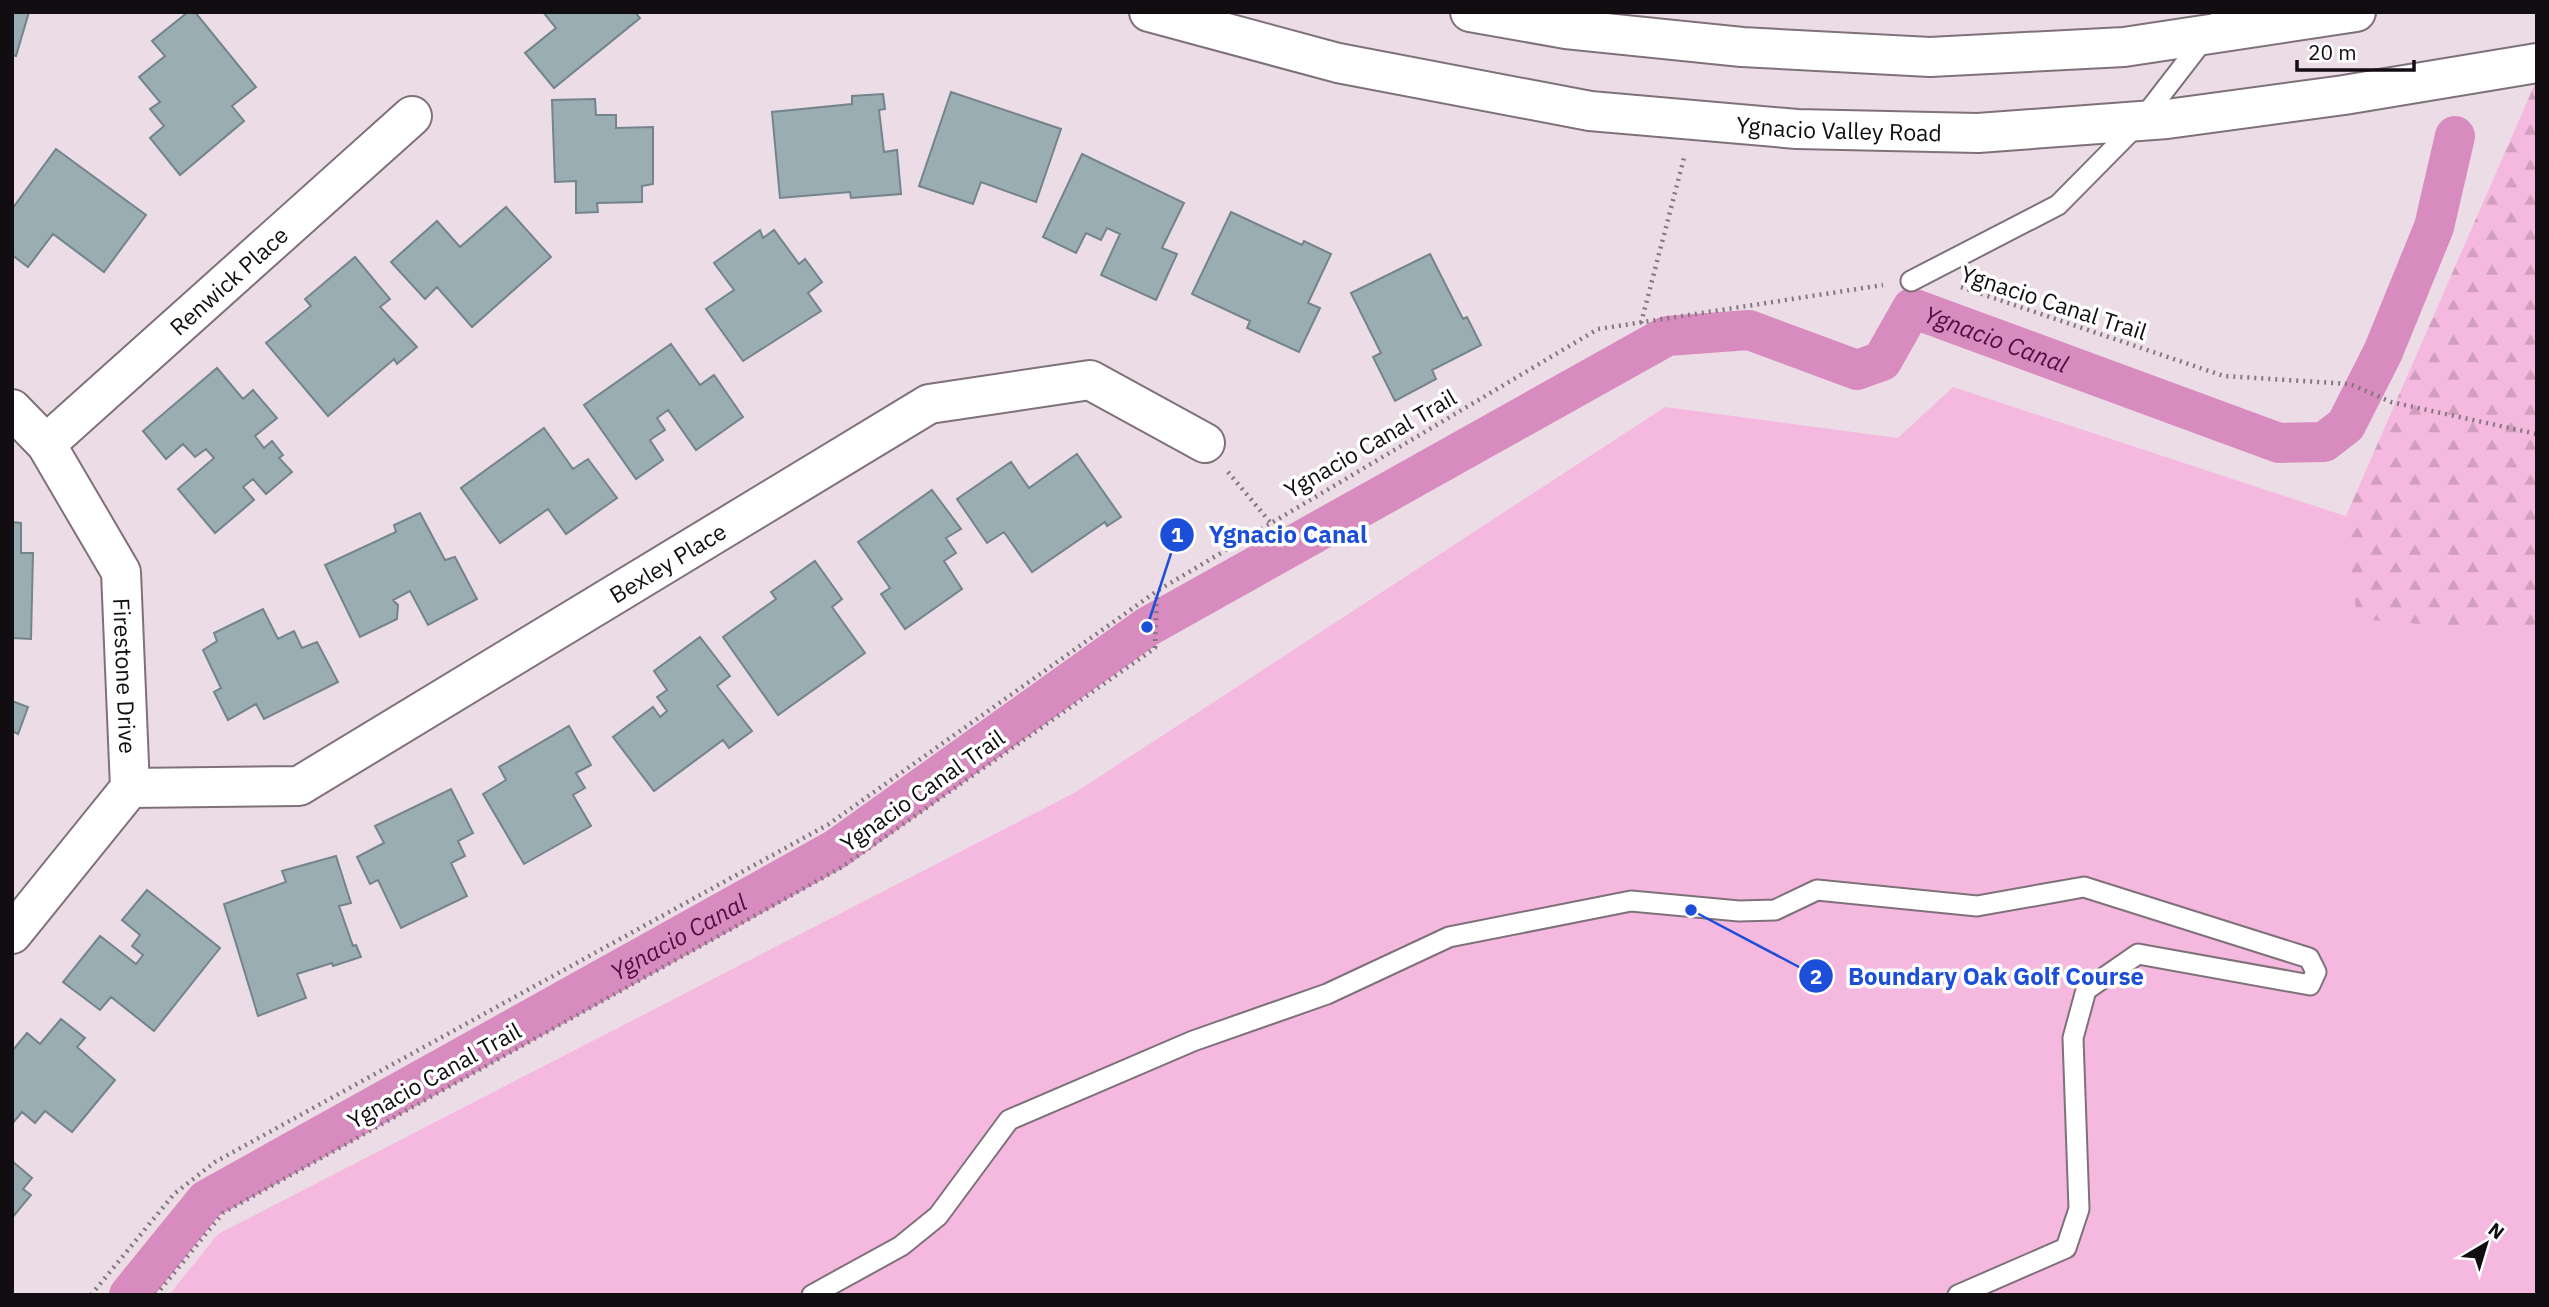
<svg xmlns="http://www.w3.org/2000/svg" width="2549" height="1307" font-family="'IBM Plex Sans',sans-serif">
  <style>
    .green { fill: #f5b9df }
    .forest { fill: url(#forest-firs) }
    .lines { fill: none; stroke-linecap: round; stroke-linejoin: round }
    .canal { stroke: #d88bbe; stroke-width: 40 }
    .building { fill: #9aadb2; stroke: #73848a; stroke-width: 2 }
    .service-casing { stroke: #7f717a; stroke-width: 23 }
    .minor-casing { stroke: #7f717a; stroke-width: 42 }
    .trunk-casing { stroke: #7f717a; stroke-width: 42 }
    .path { stroke: #82777e; stroke-width: 4.5; stroke-dasharray: 2 5; stroke-linecap: butt }
    .service { stroke: #fff; stroke-width: 19 }
    .minor { stroke: #fff; stroke-width: 38 }
    .trunk { stroke: #fff; stroke-width: 38 }
    .labels { text-anchor: middle; dominant-baseline: central; stroke-width: 7; stroke-linejoin: round; paint-order: stroke }
    .street-label { font-size: 23px; fill: #120d10; stroke: #fff }
    .water-label { font-size: 24px; font-style: italic; fill: #510c40; stroke: #fff }
    .leader { fill: none; stroke: #1d4ed8; stroke-width: 2.5 }
    .callout-dot { fill: #1d4ed8; stroke: #fff; stroke-width: 2.5 }
    .mark-label { font-size: 21px; text-anchor: middle; font-weight: bold; fill: #fff }
    .callout-label { font-size: 24px; text-anchor: middle; font-weight: bold; fill: #1d4ed8; stroke: #fff; stroke-width: 7; stroke-linejoin: round; paint-order: stroke }
  </style>
  <defs>
    <pattern id="forest-firs" width="22" height="20" patternUnits="userSpaceOnUse" patternTransform="scale(1.75)"><rect width="22" height="20" fill="#f5b9df"/><path d="M5 1l3.5 6h-7zM16 11l3.5 6h-7z" fill="#d19ebe"/></pattern>
  </defs>
  <rect width="100%" height="100%" fill="#ecdce6"/>
  <path class="green" d="M1953 387 2537 579V1295H169L218 1234 1076 792 1665 407 1898 438Z"/>
  <path class="forest" d="M2537 79V633L2357 619 2346 516Z"/>
  <g class="lines">
    <path class="canal" id="s1" d="M129 1295 206 1200 836 849 1147 627 1667 336 1749 330 1857 370 1882 361 1912 308 2279 443 2324 442 2346 425 2383 352 2434 227 2455 136"/>
  </g>
  <path class="building" d="M12 12H29L16 56 12 55Z
    M188 12H195L256 87 232 106 244 121 180 175 150 138 164 126 150 109 160 102 139 77 165 56 152 41Z
    M543 12H635L640 18 554 88 525 53 556 28Z
    M951 92 1061 129 1036 202 981 182 973 204 919 186Z
    M883 94 885 109 879 110 884 152 897 150 901 194 851 198 850 192 780 198 772 112 852 104V96Z
    M595 99 596 115H616V128L653 127V184L642 186V202L597 203 598 212 576 213V181L555 182 552 100Z
    M56 149 146 215 104 272 53 234 28 267 12 255V209Z
    M1082 154 1184 203 1162 248 1177 254 1156 300 1101 275 1120 234 1107 228 1101 240 1086 233 1076 253 1043 237Z
    M506 207 551 257 472 327 437 287 425 299 391 262 437 221 460 247Z
    M1231 212 1302 245 1304 241 1331 254 1308 303 1320 308 1299 352 1247 328 1250 321 1192 294Z
    M760 230 763 238 774 230 799 264 805 259 822 282 808 293 821 311 743 361 706 309 734 290 714 263Z
    M1430 254 1463 319 1467 317 1481 345 1432 370 1436 379 1395 401 1373 357 1381 353 1351 293Z
    M355 257 390 299 380 307 417 347 397 364 394 359 328 416 266 343 311 306 305 299Z
    M671 344 700 385 714 375 743 417 696 450 668 410 657 418 665 430 650 440 663 460 636 479 584 405Z
    M217 368 243 399 253 390 277 418 255 436 264 448 272 441 283 455 279 458 292 472 266 494 253 479 243 487 254 500 215 533 178 489 214 458 206 449 195 457 183 444 166 459 143 431Z
    M544 428 573 469 588 459 617 498 566 534 548 509 500 543 461 488Z
    M1077 454 1121 517 1107 526 1105 522 1032 572 1004 532 987 543 957 499 1011 462 1029 488Z
    M932 490 961 529 946 538 956 553 944 561 962 589 905 629 881 594 890 588 858 542Z
    M420 513 445 560 455 557 477 599 428 625 410 591 393 600 398 605 397 619 360 637 325 565 396 532 394 525Z
    M12 522 21 523V553H33L31 639 12 638Z
    M815 561 842 599 832 607 865 653 778 715 723 637 776 599 771 592Z
    M263 609 278 639 294 631 302 648 317 642 338 682 264 719 256 704 228 720 214 692 221 688 203 650 217 641 214 633Z
    M700 637 730 676 717 686 752 731 729 748 723 740 654 791 613 737 653 707 660 717 667 711 657 697 667 690 654 671Z
    M12 701 28 707 18 734 12 731Z
    M569 726 591 765 576 773 585 788 573 795 591 826 524 864 483 794 506 780 499 767Z
    M451 789 473 833 458 841 465 856 451 863 467 896 401 928 378 880 370 884 357 857 384 843 375 826Z
    M336 856 351 903 339 906 353 946 356 945 361 957 333 966 332 963 297 974 306 998 258 1016 224 904 286 882 282 871Z
    M147 890 220 948 154 1031 111 997 100 1010 63 982 100 936 136 964 143 955 132 946 140 935 122 920Z
    M61 1019 85 1038 77 1047 115 1080 72 1132 45 1111 35 1123 22 1112 12 1124V1051L27 1033 40 1044Z
    M12 1161 32 1178 23 1189 31 1195 12 1218Z"/>
  <g class="lines">
    <g class="service-casing">
      <path id="service" d="M1911 281 2058 205 2140 122 2225 12
        M812 1295 901 1246 938 1216 1009 1120 1193 1041 1327 994 1449 937 1631 901 1739 911 1775 910 1817 890 1977 906 2084 887 2309 958 2316 972 2310 985 2138 954 2086 990 2073 1038 2079 1209 2066 1248 1958 1295"/>
    </g>
    <g class="minor-casing">
      <g id="minor">
        <path id="s2" d="M12 409 46 444 121 572 130 788 12 934"/>
        <path id="s3" d="M46 444 412 116"/>
        <path id="s4" d="M130 788 299 786 929 404 1090 380 1205 443"/>
      </g>
    </g>
    <g class="trunk-casing">
      <g id="trunk">
        <path id="s5" d="M1149 12 1338 63 1590 111 1797 129 1978 133 2167 119 2344 95 2537 63"/>
        <path d="M1470 12 1566 29 1742 47 1930 57 2124 47 2356 12"/>
      </g>
    </g>
    <path class="path" d="M1961 287 2224 376 2350 384 2391 402 2537 434
      M1641 323 1684 158
      M1228 472 1270 522
      M91 1295 174 1194 215 1162 829 824 1157 591 1598 329 1883 285
      M156 1295 223 1213 842 867 1155 648 1157 592"/>
    <use href="#service" class="service"/>
    <use href="#minor" class="minor"/>
    <use href="#trunk" class="trunk"/>
  </g>
  <g class="labels">
    <g class="street-label">
      <text stroke="none"><textPath href="#s5" startOffset="702">Ygnacio Valley Road</textPath></text>
      <text stroke="none"><textPath href="#s3" startOffset="245">Renwick Place</textPath></text>
      <text transform="translate(2054 302) rotate(18)">Ygnacio Canal Trail</text>
      <text transform="translate(1370 443) rotate(-30)">Ygnacio Canal Trail</text>
      <text stroke="none"><textPath href="#s4" startOffset="600">Bexley Place</textPath></text>
      <text stroke="none"><textPath href="#s2" startOffset="301">Firestone Drive</textPath></text>
      <text transform="translate(922 790) rotate(-35)">Ygnacio Canal Trail</text>
      <text transform="translate(434 1075) rotate(-29)">Ygnacio Canal Trail</text>
    </g>
    <g class="water-label">
      <text stroke="none"><textPath href="#s1" startOffset="2196">Ygnacio Canal</textPath></text>
      <text stroke="none"><textPath href="#s1" startOffset="663">Ygnacio Canal</textPath></text>
    </g>
  </g>
  <path class="leader" d="M1147 627L1177 535M1691 910L1816 976"/>
  <g class="callout-dot">
    <circle cx="1147" cy="627" r="7"/>
    <circle cx="1691" cy="910" r="7"/>
    <circle cx="1177" cy="535" r="18"/>
    <circle cx="1816" cy="976" r="18"/>
  </g>
  <g class="mark-label">
    <text x="1177" y="542">1</text>
    <text x="1816" y="984">2</text>
  </g>
  <g class="callout-label">
    <text x="1288" y="543">Ygnacio Canal</text>
    <text x="1996" y="985">Boundary Oak Golf Course</text>
  </g>
  <rect width="2549" height="1307" fill="none" stroke="#120d10" stroke-width="28"/>
  <g transform="translate(2486 1244) rotate(38)" stroke="#ffffff" stroke-width="5" paint-order="stroke">
  <path d="M0-5L12 26L0 18L-12 26Z" fill="#120d10"/>
  <text y="-10" font-size="19" font-weight="bold" text-anchor="middle" fill="#120d10">N</text>
  </g>
  <path d="M2297 60v10h117v-10" fill="none" stroke="#120d10" stroke-width="3.5"/>
  <text x="2308" y="60" font-size="21" fill="#120d10" stroke="#ffffff" stroke-width="5" paint-order="stroke">20 m</text>
</svg>
